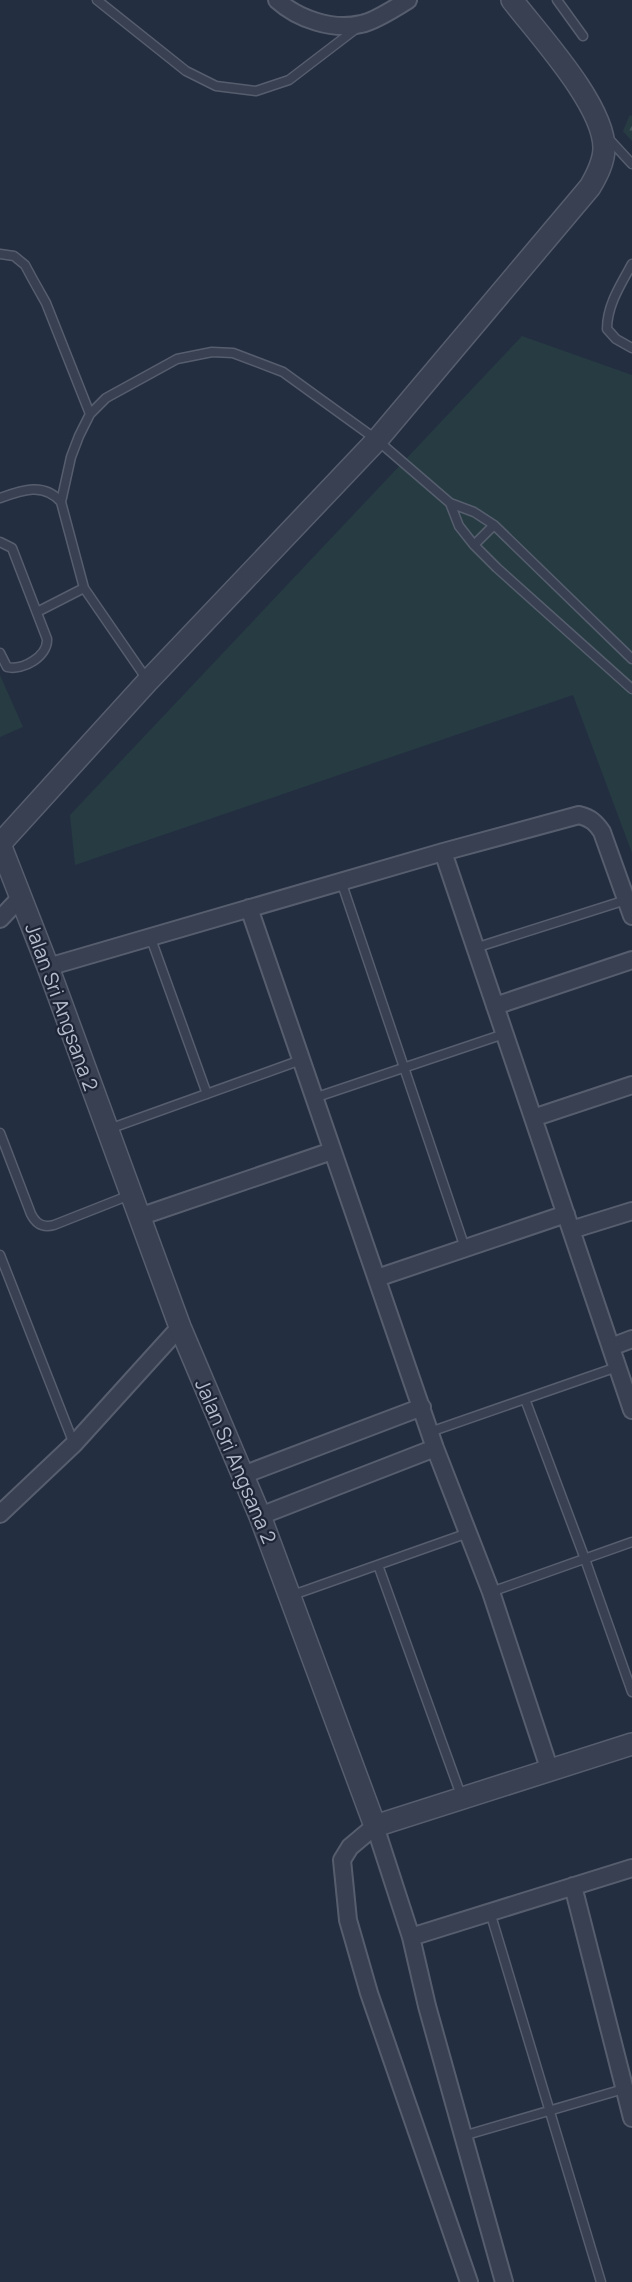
<svg xmlns="http://www.w3.org/2000/svg" width="632" height="2282" font-family="Manrope,sans-serif">
  <style>
    .forest { fill: url(#forest-firs) }
    .pitch { fill: #263c42 }
    .lines { fill: none; stroke-linecap: round; stroke-linejoin: round }
    .service-casing { stroke: #565e6e; stroke-width: 11 }
    .minor-casing { stroke: #565e6e; stroke-width: 20 }
    .tertiary-casing { stroke: #565e6e; stroke-width: 24 }
    .service { stroke: #384051; stroke-width: 8 }
    .minor { stroke: #384051; stroke-width: 16 }
    .tertiary { stroke: #384051; stroke-width: 21 }
    .labels { text-anchor: middle; dominant-baseline: central; stroke-width: 4.5; stroke-linejoin: round; paint-order: stroke }
    .street-label { font-size: 20px; fill: #b5bccb; stroke: #1d2536 }
  </style>
  <defs>
    <pattern id="forest-firs" width="22" height="20" patternUnits="userSpaceOnUse" patternTransform="scale(1.5)"><rect width="22" height="20" fill="#263c42"/><path d="M5 1l3.5 6h-7zM16 11l3.5 6h-7z" fill="#43565c"/></pattern>
  </defs>
  <rect width="100%" height="100%" fill="#242e41"/>
  <path class="forest" d="M630 115 632 116V141L623 131Z"/>
  <path class="pitch" d="M522 336 632 375V853L573 695 75 865 70 815Z
    M0 675 23 727 0 737Z"/>
  <g class="lines">
    <g class="service-casing">
      <path id="service" d="M97 0 186 71 216 86 256 91 289 80 357 28
        M557 0 583 36
        M608 138 632 164
        M0 254 14 256 25 265 32 278 46 303 90 414
        M632 264C621 284 607 305 607 329L616 339 632 348
        M0 498C22 490 44 482 61 502L84 588 148 681
        M61 502 71 457 79 436 90 414 106 398 177 359 212 352 233 353 283 372 377 440 450 503 474 512 494 525 632 659
        M450 503 459 526 474 545 497 568 632 689
        M0 542 12 548 47 639C48 656 23 671 7 667L0 653
        M474 545 494 525
        M37 612 84 588
        M341 881 465 1248
        M150 936 207 1094
        M475 948 626 900
        M314 1098 504 1034
        M109 1129 301 1060
        M0 1133 31 1214C36 1224 43 1228 54 1225L130 1195
        M0 1255 74 1444
        M525 1399 585 1559 632 1692
        M430 1432 617 1367
        M378 1565 462 1798
        M491 1592 632 1542
        M290 1596 468 1533
        M490 1912 601 2282
        M463 2136 627 2088"/>
    </g>
    <g class="minor-casing">
      <path id="minor" d="M277 0C298 19 333 31 361 24 373 22 397 7 408 0
        M443 852 632 1410
        M249 908 435 1448 491 1592 550 1771
        M0 919 21 897
        M48 967 443 852 579 815C591 818 596 823 602 832L632 916
        M495 1006 632 960
        M533 1118 632 1085
        M139 1217 332 1151
        M571 1230 632 1211
        M377 1278 566 1214
        M611 1347 632 1339
        M243 1475 422 1407
        M0 1514 74 1444 180 1327
        M260 1516 435 1448
        M573 1886 632 2118
        M411 1937 632 1868
        M469 2282 369 1993 348 1920 342 1860 350 1847 375 1826 411 1937 427 2006 504 2282"/>
    </g>
    <g class="tertiary-casing">
      <path id="tertiary" d="M512 0C539 35 604 105 604 148 604 162 597 175 590 187L377 440 148 681 0 844 48 967 180 1327 260 1516 375 1826 632 1744"/>
    </g>
    <use href="#service" class="service"/>
    <use href="#minor" class="minor"/>
    <use href="#tertiary" class="tertiary"/>
  </g>
  <g class="labels">
    <g class="street-label">
      <text transform="translate(62 1007) rotate(70)">Jalan Sri Angsana 2</text>
      <text transform="translate(236 1461) rotate(67)">Jalan Sri Angsana 2</text>
    </g>
  </g>
</svg>
